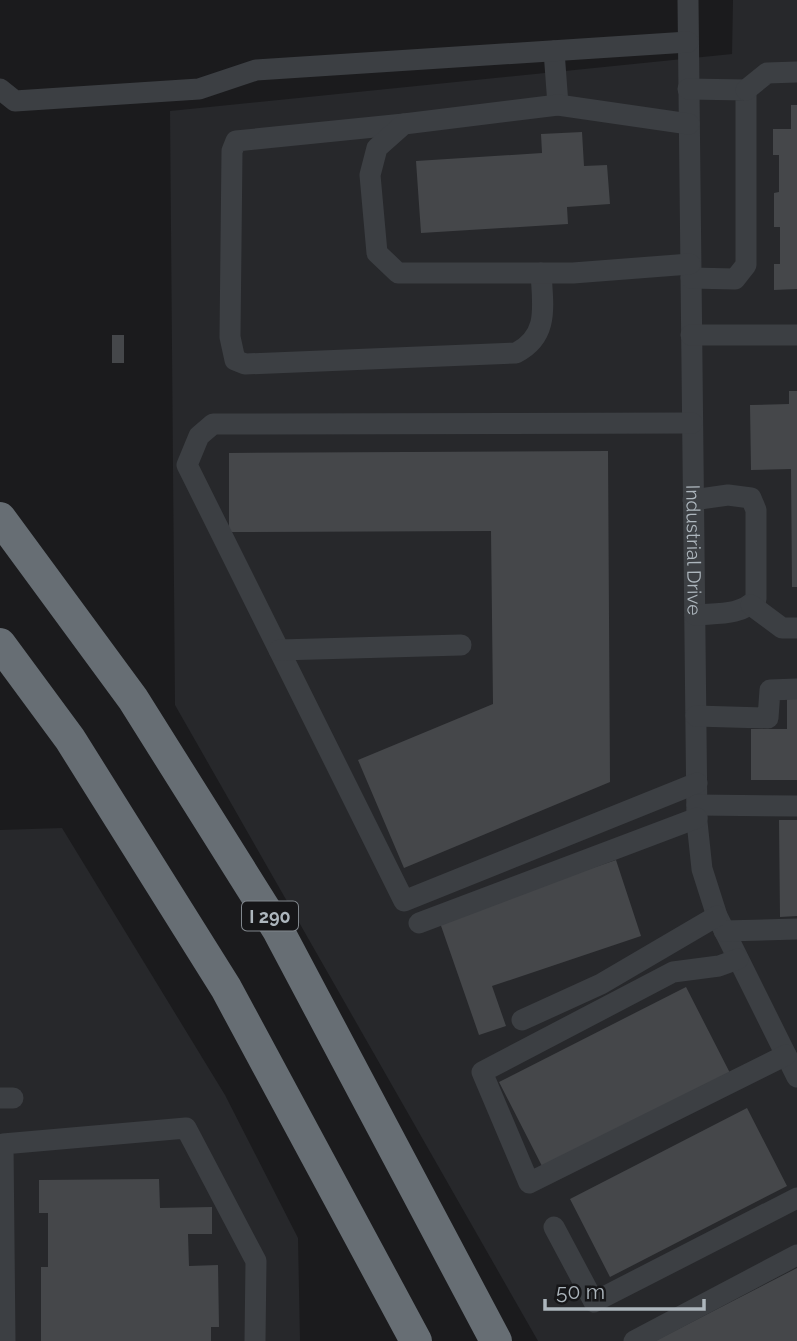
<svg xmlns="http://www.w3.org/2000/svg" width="797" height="1341" font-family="Raleway,sans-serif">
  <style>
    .built { fill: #27282b }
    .building { fill: #45474a }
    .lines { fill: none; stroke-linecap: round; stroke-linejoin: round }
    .minor { stroke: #3c3f43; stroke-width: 21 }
    .highway { stroke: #676e74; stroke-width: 32 }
    .labels { text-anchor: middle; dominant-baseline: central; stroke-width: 7; stroke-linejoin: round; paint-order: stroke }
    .shield { fill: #161618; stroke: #80868c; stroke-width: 2 }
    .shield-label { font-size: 18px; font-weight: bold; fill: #adb6bd }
    .street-label { font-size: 19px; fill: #adb6bd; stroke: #161618 }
  </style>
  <rect width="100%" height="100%" fill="#1b1b1d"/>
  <path class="built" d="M733 0H797V1341H538L175 705 170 111 732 54Z
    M62 828 225 1095 298 1238 300 1341H0V830Z"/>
  <path class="building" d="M791 105H797V289L774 290V264H780V227H774V193L779 192V155H773V129H791Z
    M582 132 584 166 607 165 610 204 567 207 568 224 421 233 416 161 542 153 541 134Z
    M112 335H124V363H112Z
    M789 391H797V587H792L791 469 751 470 750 405 789 404Z
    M608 451 610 782 404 868 358 760 493 704 491 531 229 532V453Z
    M787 699H797V780H751V729H787Z
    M779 820H797V916L780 917Z
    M616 860 641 936 492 986 506 1026 479 1035 439 920Z
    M686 987 730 1073 543 1168 499 1082Z
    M747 1108 787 1186 610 1277 570 1199Z
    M159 1179 160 1208 212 1207V1234H188L189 1266 218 1265 219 1327H211V1341H41V1267H48V1213H39V1180Z
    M797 1268V1341H655Z"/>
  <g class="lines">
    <g class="minor">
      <path id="s1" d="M688 0 697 822 702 869 717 916 797 1077"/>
      <path d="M554 51 558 105"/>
      <path d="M0 89 15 101 199 89 256 70 688 42"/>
      <path d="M688 89 746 90V265L735 279 691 278"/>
      <path d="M746 90 767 73 797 72"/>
      <path d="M404 124 236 141 232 151 230 337 235 360 245 364 516 353C549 336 543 307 541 273"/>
      <path d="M689 124 558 105 404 124 377 148 370 175 377 253 398 273H573L690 264"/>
      <path d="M691 335H797"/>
      <path d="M692 423 213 424 199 436 187 465 404 901 697 783"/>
      <path d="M693 500 728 495 751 498 756 510V599C742 616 715 613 695 615"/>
      <path d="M751 605 782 628H797"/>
      <path d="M279 650 461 645"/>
      <path d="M696 716 768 718 770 690 797 689"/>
      <path d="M697 805 797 806"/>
      <path d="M419 923 697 818"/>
      <path d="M724 931 797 929"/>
      <path d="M738 959 719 966 673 972 482 1072 529 1183 786 1055"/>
      <path d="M522 1020 601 984 717 916"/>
      <path d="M0 1098H13"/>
      <path d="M554 1227 594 1302 797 1198"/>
      <path d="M5 1341 3 1144 186 1128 256 1261 255 1341"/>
      <path d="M634 1341 797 1255"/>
    </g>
    <path class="highway" d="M0 518 133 699 278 930 496 1341
      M0 644 70 739 226 988 416 1341"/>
  </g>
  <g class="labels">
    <rect class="shield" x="242" y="901.5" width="56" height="29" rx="5"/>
    <g class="shield-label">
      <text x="270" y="916">I 290</text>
    </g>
    <g class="street-label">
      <text stroke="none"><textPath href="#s1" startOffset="550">Industrial Drive</textPath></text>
    </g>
  </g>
  <path d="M545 1299v10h159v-10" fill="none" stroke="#adb6bd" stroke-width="3.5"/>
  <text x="556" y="1299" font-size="21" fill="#adb6bd" stroke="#161618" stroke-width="5" paint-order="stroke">50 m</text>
</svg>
